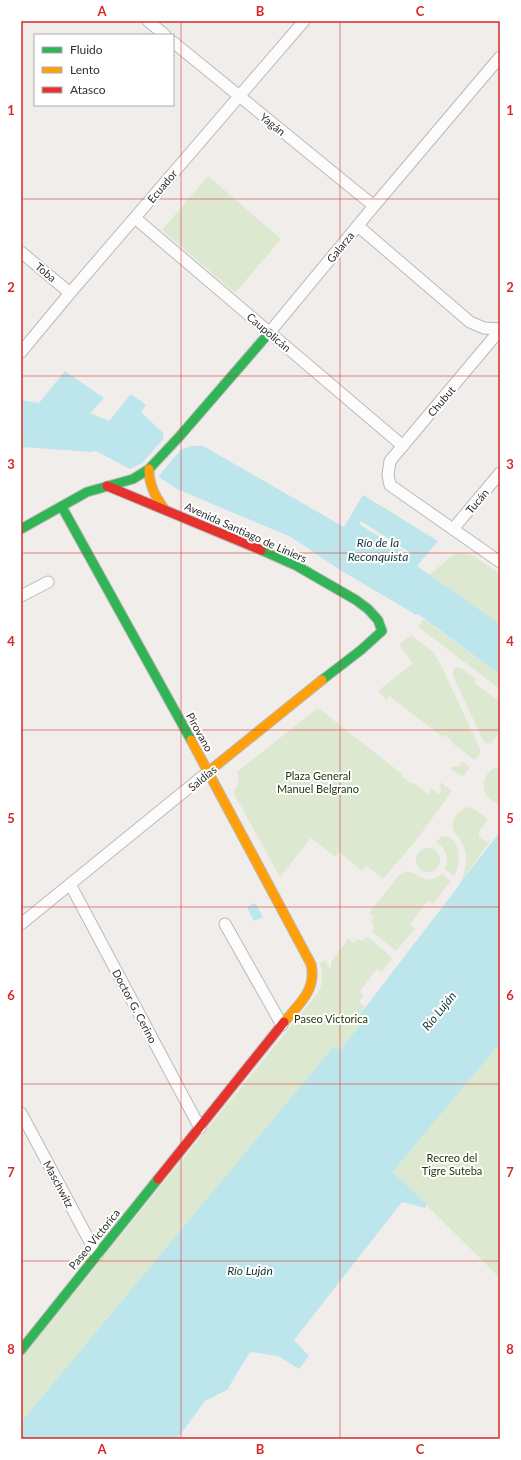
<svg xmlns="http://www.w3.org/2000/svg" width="521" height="1460" font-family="Lato,sans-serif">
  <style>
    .green { fill: #dde8d1 }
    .water { fill: #bde6ec }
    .pier { fill: #f0edeb }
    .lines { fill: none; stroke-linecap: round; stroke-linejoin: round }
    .canal { stroke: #bde6ec; stroke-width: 13 }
    .street-casing { stroke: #bcbab8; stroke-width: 13 }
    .fast-casing { stroke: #bcbab8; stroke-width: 11 }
    .slow-casing { stroke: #bcbab8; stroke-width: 11 }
    .jam-casing { stroke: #bcbab8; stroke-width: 11 }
    .street { stroke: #fdfcfc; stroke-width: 11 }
    .fast { stroke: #30b455; stroke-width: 9 }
    .slow { stroke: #ff9f0a; stroke-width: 9 }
    .jam { stroke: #e5322d; stroke-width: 9 }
    .grid { fill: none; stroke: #d62828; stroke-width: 1; stroke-opacity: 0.55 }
    .labels { text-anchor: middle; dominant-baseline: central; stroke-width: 4; stroke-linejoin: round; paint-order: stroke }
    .street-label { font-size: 11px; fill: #32302f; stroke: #fff }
    .park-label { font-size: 11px; fill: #24380a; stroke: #fff }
    .water-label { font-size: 12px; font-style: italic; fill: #163439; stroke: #fff }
    .neatline { fill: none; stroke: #d62828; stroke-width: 1.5 }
    .grid-label { font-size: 13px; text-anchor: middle; font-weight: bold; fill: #d62828 }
  </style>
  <rect width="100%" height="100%" fill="#f0edeb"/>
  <path class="green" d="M208 176 281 239 235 293 162 230Z
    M462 553 474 556 500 574V624L429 575 453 555Z
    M423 619 500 675V689L418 627Z
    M411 635 434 653 441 665 480 749V754L475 760 452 743 453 742 445 735 443 737 389 696 386 700 378 691 413 663 399 645Z
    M457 667 461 668 476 679 473 682 496 699 498 696 500 698V732L491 743H487L483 740 453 676V670Z
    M318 708 402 774 401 776 412 784 414 783 428 794 432 789 438 794 441 791 440 782 452 791 417 839 383 879 367 866 362 871 339 852 335 857 311 838 280 877 233 792C239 785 240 781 237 772Z
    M462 761 470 767 463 777 450 768 459 766Z
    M494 768H500V804L499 805C495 802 488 799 486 794 481 785 485 773 494 768Z
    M471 807 488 819 479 831V837L486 842 491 840 460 883C467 870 469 854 461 841 459 837 454 833 453 828 450 817 461 808 471 807Z
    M446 836C462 842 461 864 454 876L445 869C450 858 446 849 436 842L441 837Z
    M416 860a12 12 0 1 1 24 0a12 12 0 1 1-24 0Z
    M406 871C421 873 424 887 442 874L451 881 433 904 428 901 410 924 414 928V930L396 951 372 932 374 926 371 922 374 917 369 913 400 874Z
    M368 937 392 958 382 972 377 969 360 991 364 995 359 1002 365 1007 358 1017 363 1021 340 1050 334 1046 21 1422V1358L317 994C323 984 324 975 320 964L325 960 331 971V962L348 939 354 943 357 939 362 941Z
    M500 1030V1278L388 1167 390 1162 455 1086 457 1075Z"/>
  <path class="water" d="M65 371 104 398 90 413 109 421 131 394 146 405 141 412 163 433V437L181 450 191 446H203L344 527 363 495 438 541 417 566 500 624V675L418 614 416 615 337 568 291 537 177 489 159 477 158 471 142 463 130 469 96 451 91 452 21 447V400L39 403Z
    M500 832V1030L457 1075 455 1086 390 1162 388 1167 426 1204V1208L402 1202 294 1340 309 1356 299 1369 278 1356 250 1352 227 1390 205 1401 177 1439H21V1422L334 1046 340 1050 363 1021 358 1017 460 884V883Z
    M255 903 263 917 254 921 247 907Z"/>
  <path class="pier" d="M166 436 181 448 183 447 158 477 156 473 142 463Z
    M361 521 411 553 409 555 359 524Z"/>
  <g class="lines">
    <path class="canal" d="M377 1180 500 1033"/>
    <g class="street-casing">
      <path id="street" d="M148 21 165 35
        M173 42 374 206
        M135 218 403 446
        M358 226 470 322 484 328 500 329
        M21 252 70 293
        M500 330 390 461 388 475 390 485 500 562
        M269 333 374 206 500 57
        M21 352 70 293 304 21
        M453 529 500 473
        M21 596 48 582
        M70 884 200 1128
        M21 924 208 772
        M225 924 282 1025
        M21 1113 97 1255"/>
    </g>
    <g class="fast-casing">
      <path id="fast" d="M62 507 191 740
        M21 529 87 492 133 479 149 469 179 437 269 333
        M261 550 297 566 356 600 368 609 378 620 382 631 361 650 322 680
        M21 1350 158 1179"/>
    </g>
    <g class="slow-casing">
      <path id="slow" d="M149 469C149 485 155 496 164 509
        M191 740 311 964C317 990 299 1004 284 1022
        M208 772 322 680"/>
    </g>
    <g class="jam-casing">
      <path id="jam" d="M107 486 261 550
        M158 1179 284 1022"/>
    </g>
    <use href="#street" class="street"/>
    <use href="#fast" class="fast"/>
    <use href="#slow" class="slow"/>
    <use href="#jam" class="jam"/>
  </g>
  <path class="grid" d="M181 21V1439M340 21V1439M21 199H500M21 376H500M21 553H500M21 730H500M21 907H500M21 1084H500M21 1261H500"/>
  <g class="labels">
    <g class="street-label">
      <text transform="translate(273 124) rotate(39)">Yagán</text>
      <text transform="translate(162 186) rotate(-50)">Ecuador</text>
      <text transform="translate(340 247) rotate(-51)">Galarza</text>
      <text transform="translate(46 272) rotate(40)">Toba</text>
      <text transform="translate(269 332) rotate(40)">Caupolicán</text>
      <text transform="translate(441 401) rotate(-50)">Chubut</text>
      <text transform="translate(477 501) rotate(-50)">Tucán</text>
      <text transform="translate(246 532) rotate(24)">Avenida Santiago de Liniers</text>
      <text transform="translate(200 732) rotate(61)">Pirovano</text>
      <text transform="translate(202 778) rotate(-40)">Saldías</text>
      <text transform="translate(135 1006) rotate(62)">Doctor G. Cerino</text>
      <text transform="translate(59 1184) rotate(62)">Maschwitz</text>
      <text transform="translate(94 1239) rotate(-51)">Paseo Victorica</text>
    </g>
    <g class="park-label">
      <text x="318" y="775">Plaza General<tspan x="318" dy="13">Manuel Belgrano</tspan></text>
      <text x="331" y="1018">Paseo Victorica</text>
      <text x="452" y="1157">Recreo del<tspan x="452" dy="13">Tigre Suteba</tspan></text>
    </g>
    <g class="water-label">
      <text x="378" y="542">Río de la<tspan x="378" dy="14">Reconquista</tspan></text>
      <text transform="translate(439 1011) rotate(-51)">Río Luján</text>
      <text x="250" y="1270">Río Luján</text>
    </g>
  </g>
  <rect width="521" height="1460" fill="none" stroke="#ffffff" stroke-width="44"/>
  <rect x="34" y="34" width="140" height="72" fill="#ffffff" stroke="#adacac"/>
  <rect x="42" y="47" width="20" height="6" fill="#30b455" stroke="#adacac"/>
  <text x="70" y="54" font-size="12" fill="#32302f">Fluido</text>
  <rect x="42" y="67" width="20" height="6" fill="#ff9f0a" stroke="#adacac"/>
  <text x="70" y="74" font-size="12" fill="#32302f">Lento</text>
  <rect x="42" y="87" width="20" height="6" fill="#e5322d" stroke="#adacac"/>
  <text x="70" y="94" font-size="12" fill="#32302f">Atasco</text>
  <rect x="22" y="22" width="477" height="1416" class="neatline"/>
  <g class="grid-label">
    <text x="102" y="16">A</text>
    <text x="260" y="16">B</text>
    <text x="420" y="16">C</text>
    <text x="11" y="115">1</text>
    <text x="510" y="115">1</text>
    <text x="11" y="292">2</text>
    <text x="510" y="292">2</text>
    <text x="11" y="469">3</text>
    <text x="510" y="469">3</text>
    <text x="11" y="646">4</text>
    <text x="510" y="646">4</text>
    <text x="11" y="823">5</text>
    <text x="510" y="823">5</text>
    <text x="11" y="1000">6</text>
    <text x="510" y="1000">6</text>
    <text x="11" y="1177">7</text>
    <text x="510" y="1177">7</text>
    <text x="11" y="1354">8</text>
    <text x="510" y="1354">8</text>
    <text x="102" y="1454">A</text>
    <text x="260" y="1454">B</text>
    <text x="420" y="1454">C</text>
  </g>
</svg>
